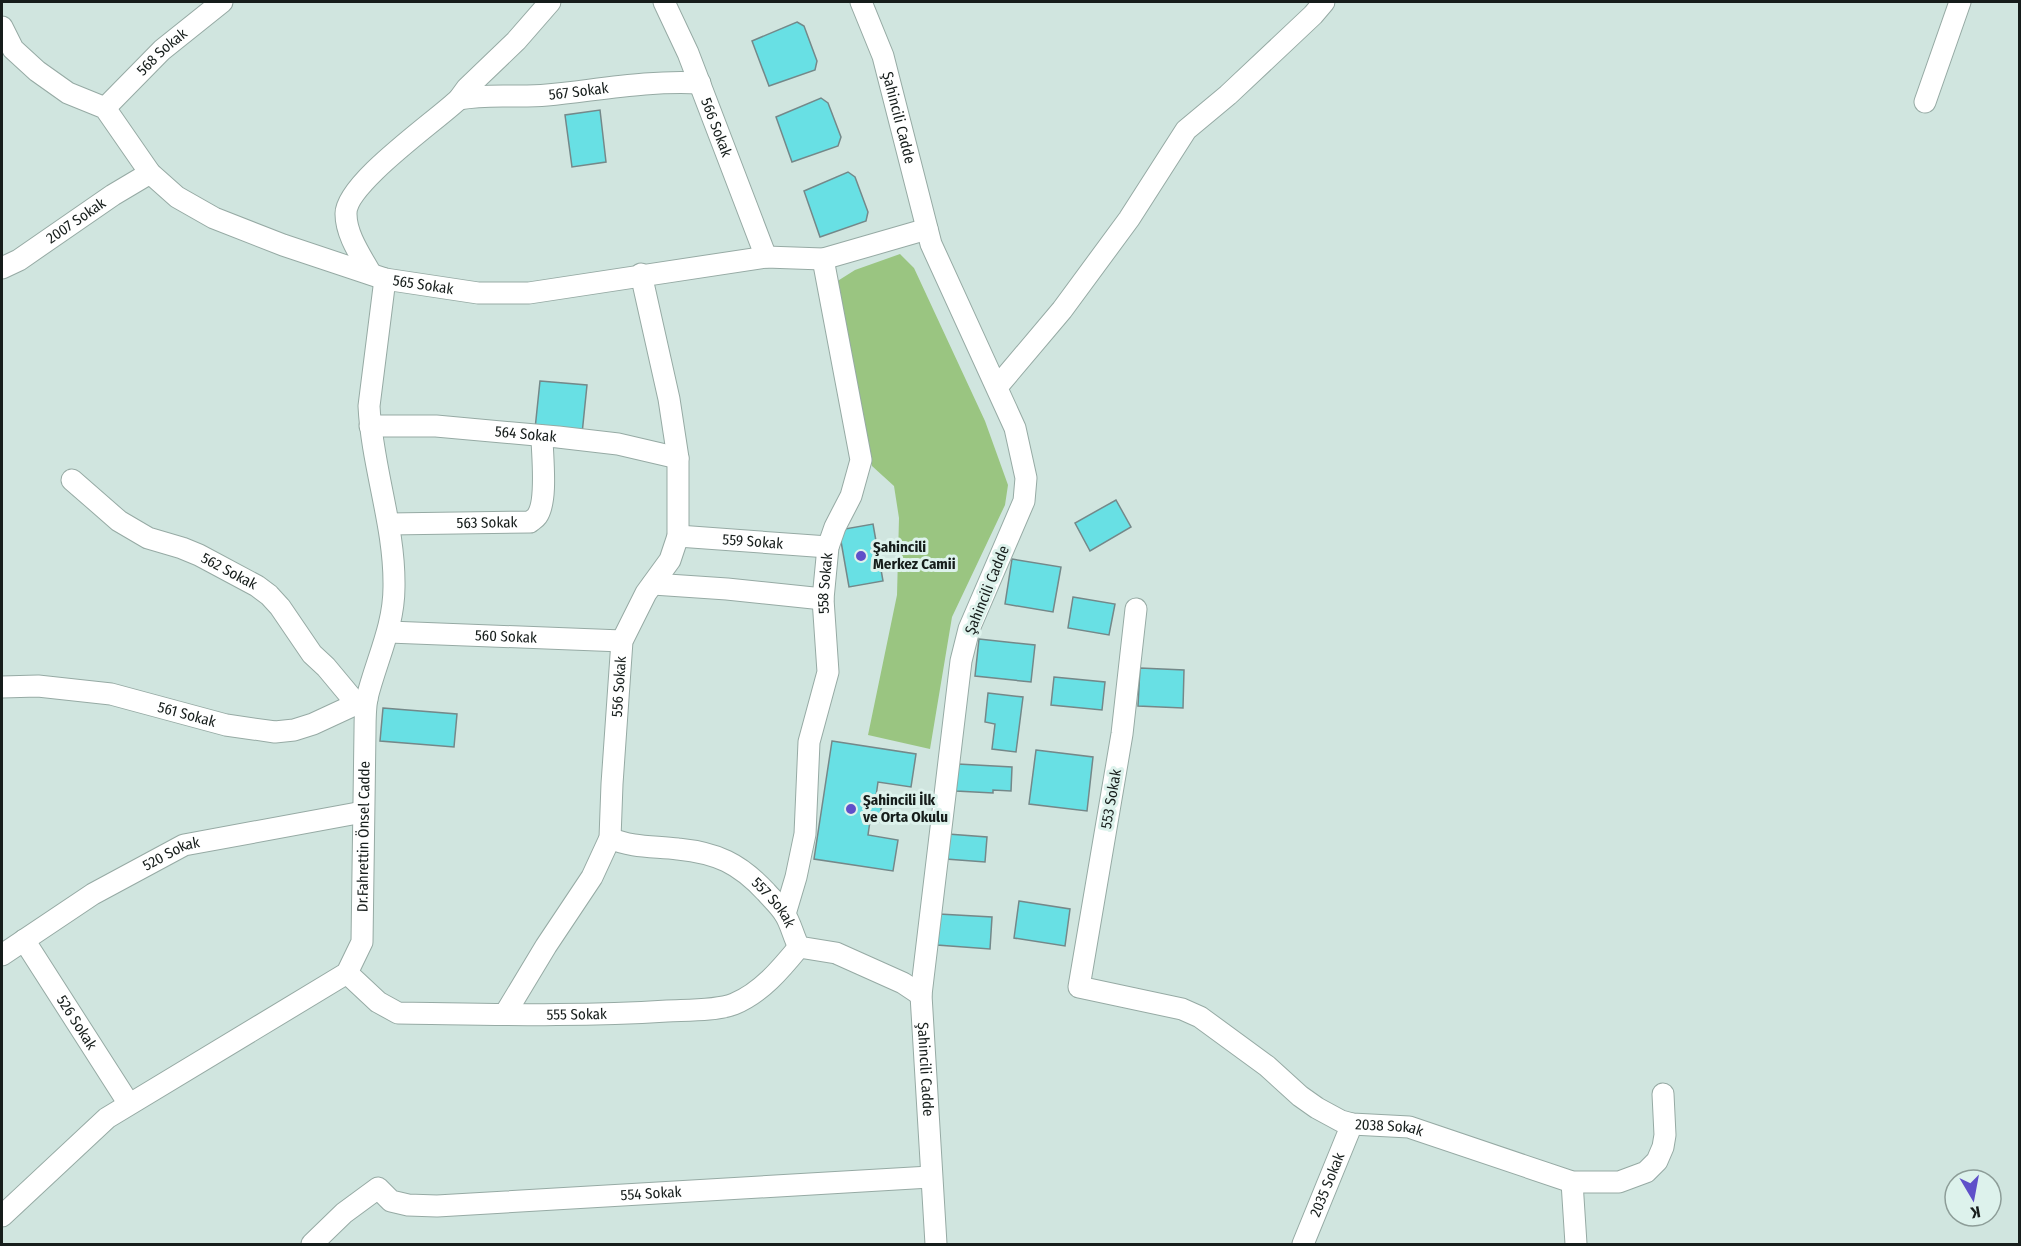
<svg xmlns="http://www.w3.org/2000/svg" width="2021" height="1246" font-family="'Fira Sans Condensed',sans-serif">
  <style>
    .green { fill: #9ac581 }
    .building { fill: #68e0e4; stroke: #748889; stroke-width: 1.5 }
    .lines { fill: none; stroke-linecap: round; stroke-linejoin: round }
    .minor-casing { stroke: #96aaa4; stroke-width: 23 }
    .minor { stroke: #fff; stroke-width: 21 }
    .poi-dot { fill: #5f50c9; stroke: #ddf2ec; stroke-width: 2 }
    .labels { text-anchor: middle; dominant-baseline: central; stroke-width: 6; stroke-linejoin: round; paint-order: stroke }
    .street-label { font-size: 15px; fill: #161d1b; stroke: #ddf2ec }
    .poi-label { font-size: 15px; font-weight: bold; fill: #161d1b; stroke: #ddf2ec; text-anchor: start }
  </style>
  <rect width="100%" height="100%" fill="#d0e5df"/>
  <path class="green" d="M900 254 914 268 985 421 1008 485 1005 505 952 617 930 749 868 735 897 595 899 518 894 486 872 466 836 282 855 270Z"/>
  <path class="building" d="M797 22 804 26 817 61 815 70 769 86 752 41Z
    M821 98 828 103 841 137 838 146 792 162 776 117Z
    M600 110 606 162 572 167 565 115Z
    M848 172 855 177 868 212 866 221 820 237 804 191Z
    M540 381 587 385 582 434 535 429Z
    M1116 500 1131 527 1090 551 1075 523Z
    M873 524 883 581 849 587 839 530Z
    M1012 559 1061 567 1053 612 1005 604Z
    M1073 597 1115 604 1109 635 1068 628Z
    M979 639 1035 645 1031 682 975 676Z
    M1140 668 1184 670 1183 708 1138 706Z
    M1054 677 1105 682 1102 710 1051 705Z
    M988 693 1023 697 1016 752 992 749 995 724 985 722Z
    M383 708 457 714 454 747 380 741Z
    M832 741 916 754 911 787 878 782 876 796 883 797 879 822 870 821 868 835 898 840 893 871 814 859Z
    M1036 750 1093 757 1087 811 1029 804Z
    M958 764 1012 767 1011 791 993 790V793L956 791Z
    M948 834 987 837 985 862 946 859Z
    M1019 901 1070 909 1065 946 1014 938Z
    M939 914 992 917 990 949 937 945Z"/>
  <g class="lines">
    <g class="minor-casing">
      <g id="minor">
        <path id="s1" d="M664 2 688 53 766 257"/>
        <path id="s2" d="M861 2 883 56 931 244 1015 428 1026 478 1024 501 969 629 961 661 921 995 936 1244"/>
        <path id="s3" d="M2 27 13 49 37 71 68 93 105 108 150 173 177 197 214 218 283 245 385 279 478 293H529L766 257 823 259 927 229"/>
        <path id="s4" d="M459 99C490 93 516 98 547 95 598 90 649 80 700 83"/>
        <path d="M1925 102 1960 2"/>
        <path id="s5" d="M105 108 162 50 222 2"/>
        <path id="s6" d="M2 268 19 260 113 195 150 173"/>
        <path d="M371 274C361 256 346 235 346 214 345 184 436 121 459 99L467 88 516 41 550 2"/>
        <path d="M997 387 1062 310 1129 219 1186 130 1228 95 1313 15 1324 2"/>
        <path id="s7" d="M370 426H436L558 437 618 444 678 458"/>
        <path id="s8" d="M72 480 119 521 148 538 182 548 199 555 257 586 269 595 280 607 312 654 326 667 356 703"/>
        <path id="s9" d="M389 524 530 522C532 520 535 519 537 516 548 501 542 455 542 436"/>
        <path id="s10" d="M678 536 828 547"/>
        <path d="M653 584 727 589 823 599"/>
        <path id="s11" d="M1136 609 1122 734 1079 987 1182 1009 1200 1017 1267 1066 1300 1096 1317 1108 1341 1121 1352 1124 1409 1127 1572 1182H1619L1646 1172 1657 1161 1663 1147 1665 1135 1663 1094"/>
        <path id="s12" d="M389 632 622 641"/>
        <path id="s13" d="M2 687 38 686 111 694 226 725 275 732 294 730 313 724 367 699"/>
        <path id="s14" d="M610 838C632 848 655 846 678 849 717 853 739 863 766 892 772 899 779 905 784 913 791 923 793 936 799 947L836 953 903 983 921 995"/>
        <path id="s15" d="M785 914 796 877 805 834 809 742 828 672 823 599 828 547 835 527 851 496 861 460 823 259"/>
        <path id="s16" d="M24 940 129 1104"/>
        <path id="s17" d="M2 955 93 894 184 845 363 812"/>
        <path id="s18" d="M347 973 378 1002 398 1013C487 1014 577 1017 667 1011 687 1010 716 1011 734 1004 761 993 781 969 799 947"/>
        <path id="s19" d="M505 1014 546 946 592 877 610 838 612 784 622 641 646 593 670 560 678 536V458L669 399 641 274"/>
        <path d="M1572 1182 1576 1244"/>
        <path id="s20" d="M2 1216 107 1118 347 973 362 942 365 731C365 720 365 709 367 698 376 661 394 627 394 587 395 526 372 467 369 406L385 279"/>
        <path id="s21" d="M312 1244 344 1213 378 1188 391 1201 408 1205 437 1206 930 1177"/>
        <path id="s22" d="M1303 1244 1352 1124"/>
      </g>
    </g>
    <use href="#minor" class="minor"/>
  </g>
  <g class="poi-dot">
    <circle cx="861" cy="556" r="6"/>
    <circle cx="851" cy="809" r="6"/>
  </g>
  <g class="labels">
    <g class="street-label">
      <text stroke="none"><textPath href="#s5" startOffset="80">568 Sokak</textPath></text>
      <text stroke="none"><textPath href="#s4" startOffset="120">567 Sokak</textPath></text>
      <text stroke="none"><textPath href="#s2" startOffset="122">Şahincili Cadde</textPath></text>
      <text stroke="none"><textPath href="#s1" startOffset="136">566 Sokak</textPath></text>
      <text stroke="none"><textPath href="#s6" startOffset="88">2007 Sokak</textPath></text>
      <text stroke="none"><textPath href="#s3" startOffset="513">565 Sokak</textPath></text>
      <text stroke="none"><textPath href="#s7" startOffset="156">564 Sokak</textPath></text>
      <text stroke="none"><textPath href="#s9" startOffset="98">563 Sokak</textPath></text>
      <text stroke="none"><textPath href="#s10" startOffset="75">559 Sokak</textPath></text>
      <text stroke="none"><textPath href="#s8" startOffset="184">562 Sokak</textPath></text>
      <text stroke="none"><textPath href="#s15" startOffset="336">558 Sokak</textPath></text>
      <text transform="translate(987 590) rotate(-68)">Şahincili Cadde</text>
      <text stroke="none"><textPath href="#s12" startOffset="117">560 Sokak</textPath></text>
      <text stroke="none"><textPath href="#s19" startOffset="357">556 Sokak</textPath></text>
      <text stroke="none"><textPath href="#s13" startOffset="188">561 Sokak</textPath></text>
      <text transform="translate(1111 799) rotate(-80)">553 Sokak</text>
      <text stroke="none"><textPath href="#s20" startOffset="564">Dr.Fahrettin Önsel Cadde</textPath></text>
      <text stroke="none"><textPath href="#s17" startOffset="198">520 Sokak</textPath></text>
      <text stroke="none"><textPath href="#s14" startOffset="183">557 Sokak</textPath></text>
      <text stroke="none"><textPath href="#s18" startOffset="244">555 Sokak</textPath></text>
      <text stroke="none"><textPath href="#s16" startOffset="98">526 Sokak</textPath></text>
      <text stroke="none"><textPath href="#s2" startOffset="1112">Şahincili Cadde</textPath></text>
      <text stroke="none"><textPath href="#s11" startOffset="732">2038 Sokak</textPath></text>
      <text stroke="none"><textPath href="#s22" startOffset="64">2035 Sokak</textPath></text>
      <text stroke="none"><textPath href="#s21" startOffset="366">554 Sokak</textPath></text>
    </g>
    <g class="poi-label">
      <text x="873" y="547">Şahincili<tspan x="873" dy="17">Merkez Camii</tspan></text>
      <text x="863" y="800">Şahincili İlk<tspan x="863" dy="17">ve Orta Okulu</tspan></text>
    </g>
  </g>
  <rect width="2021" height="1246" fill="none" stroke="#161d1b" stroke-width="6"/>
  <g transform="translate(1973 1198) rotate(170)"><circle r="28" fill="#ddf2ec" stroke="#8d9d98" stroke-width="1.5"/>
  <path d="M0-4.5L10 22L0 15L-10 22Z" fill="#5f50c9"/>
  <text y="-9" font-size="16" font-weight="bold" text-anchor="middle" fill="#161d1b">K</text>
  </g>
</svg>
